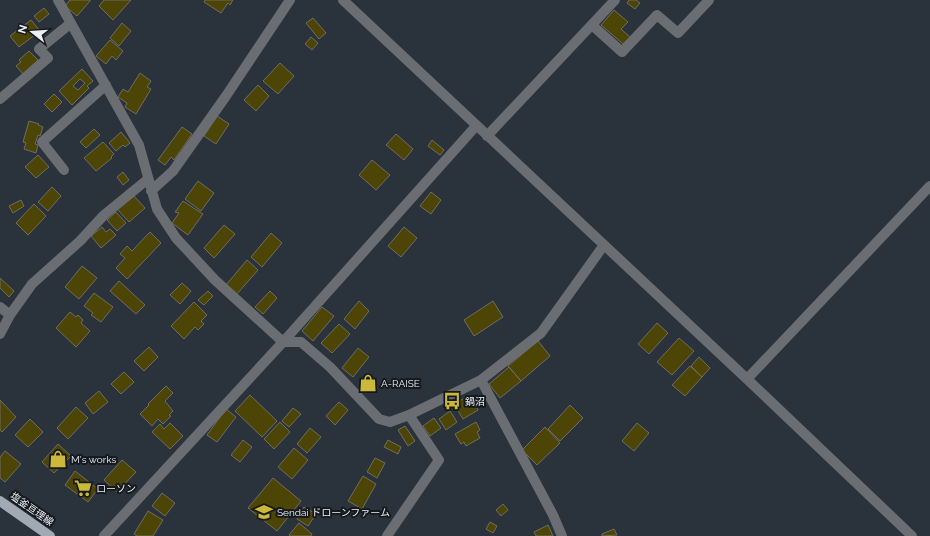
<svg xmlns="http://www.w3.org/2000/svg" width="930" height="536" font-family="Raleway,'Noto Sans JP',sans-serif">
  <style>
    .building { fill: #4d4506; stroke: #6f6d60; fill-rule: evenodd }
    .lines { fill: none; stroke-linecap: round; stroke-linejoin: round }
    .street { stroke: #6a6e73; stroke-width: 10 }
    .primary { stroke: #a1aab4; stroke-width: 10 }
    .labels { text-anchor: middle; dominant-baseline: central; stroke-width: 4; stroke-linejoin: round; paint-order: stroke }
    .poi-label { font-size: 10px; fill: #eaeff5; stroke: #161a1e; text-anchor: start }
    .street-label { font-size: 10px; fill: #eaeff5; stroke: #161a1e }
  </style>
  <rect width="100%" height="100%" fill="#2a333c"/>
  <path class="building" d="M70 0H90V1L77 16 65 6Z
    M104 0H131L113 20 99 6Z
    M205 0H233L230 5 228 3 221 13 204 2Z
    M629 0H636L640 3 635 9 627 3Z
    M44 8 49 14 39 22 34 16Z
    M614 10 628 22 621 29 630 37 623 44 601 25Z
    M313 18 326 33 319 39 306 23Z
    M31 20 40 31 19 47 10 36Z
    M122 23 131 31 119 46 110 38Z
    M311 37 318 43 312 50 305 44Z
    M110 40 123 51 116 60 112 56 106 64 96 56Z
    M29 51 38 60 23 74 16 66 21 62 19 60Z
    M280 63 294 76 278 94 263 81Z
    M82 69 93 81 87 86 89 88 72 105 59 91ZM80 79 85 83 78 90 73 86Z
    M140 73 151 81 147 87 151 89 136 114 125 107 127 103 118 97 123 89 128 92Z
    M258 85 269 96 256 111 244 100Z
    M54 94 62 102 52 112 44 104Z
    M217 116 229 124 216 144 204 136Z
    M29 121 39 124 38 125 43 127 40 136 38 135 35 144 38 145 36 153 24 149 26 143 23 142Z
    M182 127 192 134 174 160 171 157 165 165 158 160Z
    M94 129 100 135 86 148 80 142Z
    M121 132 130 143 125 147 123 145 116 151 109 143Z
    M396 134 413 149 404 160 386 145Z
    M432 140 444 150 440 155 428 146Z
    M103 142 114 154 111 157 112 158 96 171 84 158Z
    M38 155 49 167 36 178 25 167Z
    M372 160 390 175 376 190 359 175Z
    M123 172 129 180 123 185 117 177Z
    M198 181 214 193 201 211 185 199Z
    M52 187 61 196 48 211 38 202Z
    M431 192 441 200 431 214 420 206Z
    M133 195 145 208 129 222 117 209Z
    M21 200 24 206 13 213 9 206Z
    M183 201 203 214 188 235 172 223 179 213 175 212Z
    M34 204 46 216 28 235 16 223Z
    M116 212 126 223 117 231 107 220Z
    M224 225 235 234 214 258 204 248Z
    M102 227 106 232 110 229 116 235 101 248 91 236Z
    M404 227 417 238 401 257 388 246Z
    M150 232 161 243 127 279 116 268 125 258 120 254 127 246 132 251Z
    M271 233 282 243 262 267 251 257Z
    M247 260 258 270 237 294 226 285Z
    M82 266 97 278 79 299 65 287Z
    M0 278 14 291 9 297 0 288Z
    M119 281 145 305 136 314 110 291Z
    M182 283 191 291 180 304 170 295Z
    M208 291 213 296 204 305 198 300Z
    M270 291 277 298 263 314 255 307Z
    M94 293 113 307 101 322 91 315 93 313 84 306Z
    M359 301 369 311 355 329 344 319Z
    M493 301 503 317 474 336 464 320Z
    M194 302 207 315 201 321 204 324 198 330 195 327 184 339 171 326Z
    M322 307 334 316 313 341 302 331Z
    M70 312 76 317 78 315 83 320 81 323 90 331 76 347 56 328Z
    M657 323 668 333 649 354 638 344Z
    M339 324 350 334 332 353 321 343Z
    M679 338 694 351 672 375 657 362Z
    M538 341 550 356 521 381 508 366Z
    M149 347 158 357 144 371 134 361Z
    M358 348 369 357 353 377 342 368Z
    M699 357 710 368 702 377 691 366Z
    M690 366 702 377 685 396 672 385Z
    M509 367 521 381 500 398 489 384Z
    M124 372 134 382 121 394 111 384Z
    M166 386 173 393 165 401 173 411 169 415 171 416 163 424 158 419 152 426 140 414 149 405 148 404Z
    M99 391 108 402 93 414 85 403Z
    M250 395 277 421 262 437 235 411Z
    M470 395 478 410 463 419 454 404Z
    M0 400 16 417 2 432 0 430Z
    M339 402 348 410 335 425 326 416Z
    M570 405 583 418 560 441 548 429Z
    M76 407 88 418 68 439 57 428Z
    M293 408 301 414 289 427 282 421Z
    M226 409 236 417 217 442 207 435Z
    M450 411 457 422 446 430 439 419Z
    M434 418 441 428 430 436 423 426Z
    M30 419 43 432 28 447 15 435Z
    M280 422 290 432 274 449 264 439Z
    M476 422 480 430 477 432 480 438 466 446 464 442 461 444 455 434Z
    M170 423 183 436 170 449 152 432 160 424 164 429Z
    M637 423 649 433 634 451 622 441Z
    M405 426 415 441 408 446 398 430Z
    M545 427 560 443 537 465 522 450Z
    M310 428 321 437 307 453 297 444Z
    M243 440 252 447 240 462 231 455Z
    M388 440 401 447 398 454 384 447Z
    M58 444 71 456 54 473 42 462Z
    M294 448 308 460 292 479 278 467Z
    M5 451 21 464 5 482 0 478V457Z
    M375 458 385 463 377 478 367 472Z
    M122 460 136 472 117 492 104 480Z
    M75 471 98 489 88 502 65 485Z
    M363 476 376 484 362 509 348 501Z
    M273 478 301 501 277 531 248 508Z
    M162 493 175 503 165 516 152 506Z
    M503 504 508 510 501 516 496 510Z
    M304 507 316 514 308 526 297 519Z
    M148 511 163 520 153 536H137L134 534Z
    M490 522 497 526 493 533 486 529Z
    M299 523 312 534 311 536H290L289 535Z
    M548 525 553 536H536L534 532Z
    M614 529 617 535 602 536V534Z"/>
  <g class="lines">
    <path class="street" d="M58 0 139 145 157 209 176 238 215 280 283 342 476 126
      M343 0 747 379 912 536
      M592 25 622 52 657 15 678 33 709 0
      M0 99 48 58 39 49 71 23
      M487 136 615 0
      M64 170 42 142 106 85
      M151 191 173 171 226 96 290 0
      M0 307 10 315
      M0 334 10 315 32 284 80 241 104 215 148 179
      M747 379 930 186
      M481 380 553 515 562 536
      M104 536 283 342H301L330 367 379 419 390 422 409 415 481 380 541 333 604 245
      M387 536 439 460 409 415"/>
    <path class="primary" d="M0 501 50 536"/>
  </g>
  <defs>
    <g id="shop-bare" transform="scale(1.38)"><path d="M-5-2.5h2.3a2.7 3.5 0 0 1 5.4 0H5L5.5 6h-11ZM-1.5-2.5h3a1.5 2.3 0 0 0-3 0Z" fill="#ccb939" stroke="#161a1e" stroke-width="2.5" paint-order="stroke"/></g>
    <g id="bus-bare" transform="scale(1.38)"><path d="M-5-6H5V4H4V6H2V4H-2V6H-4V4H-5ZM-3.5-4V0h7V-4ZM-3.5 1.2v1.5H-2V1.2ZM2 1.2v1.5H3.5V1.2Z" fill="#ccb939" stroke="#161a1e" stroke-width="2.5" paint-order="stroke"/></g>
    <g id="supermarket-bare" transform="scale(1.38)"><path d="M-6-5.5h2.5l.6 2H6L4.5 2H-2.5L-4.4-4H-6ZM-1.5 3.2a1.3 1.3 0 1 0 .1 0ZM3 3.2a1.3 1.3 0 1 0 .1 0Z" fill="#ccb939" stroke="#161a1e" stroke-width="2.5" paint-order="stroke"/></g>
    <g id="school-bare" transform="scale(1.38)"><path d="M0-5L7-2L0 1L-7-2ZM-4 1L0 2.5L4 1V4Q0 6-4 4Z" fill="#ccb939" stroke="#161a1e" stroke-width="2.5" paint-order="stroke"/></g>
  </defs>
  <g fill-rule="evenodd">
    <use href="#shop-bare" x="368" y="383"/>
    <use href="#bus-bare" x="452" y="401"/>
    <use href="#shop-bare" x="58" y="459"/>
    <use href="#supermarket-bare" x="83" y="488"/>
    <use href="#school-bare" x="264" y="512"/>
  </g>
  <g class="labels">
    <g class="poi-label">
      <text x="381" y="383">A-RAISE</text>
      <text x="465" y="401">鍋沼</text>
      <text x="71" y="459">M's works</text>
      <text x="96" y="488">ローソン</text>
      <text x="277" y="512">Sendai ドローンファーム</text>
    </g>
    <g class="street-label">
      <text transform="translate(32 509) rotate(35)">塩釜亘理線</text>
    </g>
  </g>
  <g transform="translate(32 32) rotate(287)" stroke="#161a1e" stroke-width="3" paint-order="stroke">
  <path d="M0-3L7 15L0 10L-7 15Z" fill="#eaeff5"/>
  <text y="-6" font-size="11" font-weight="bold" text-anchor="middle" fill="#eaeff5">N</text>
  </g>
</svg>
